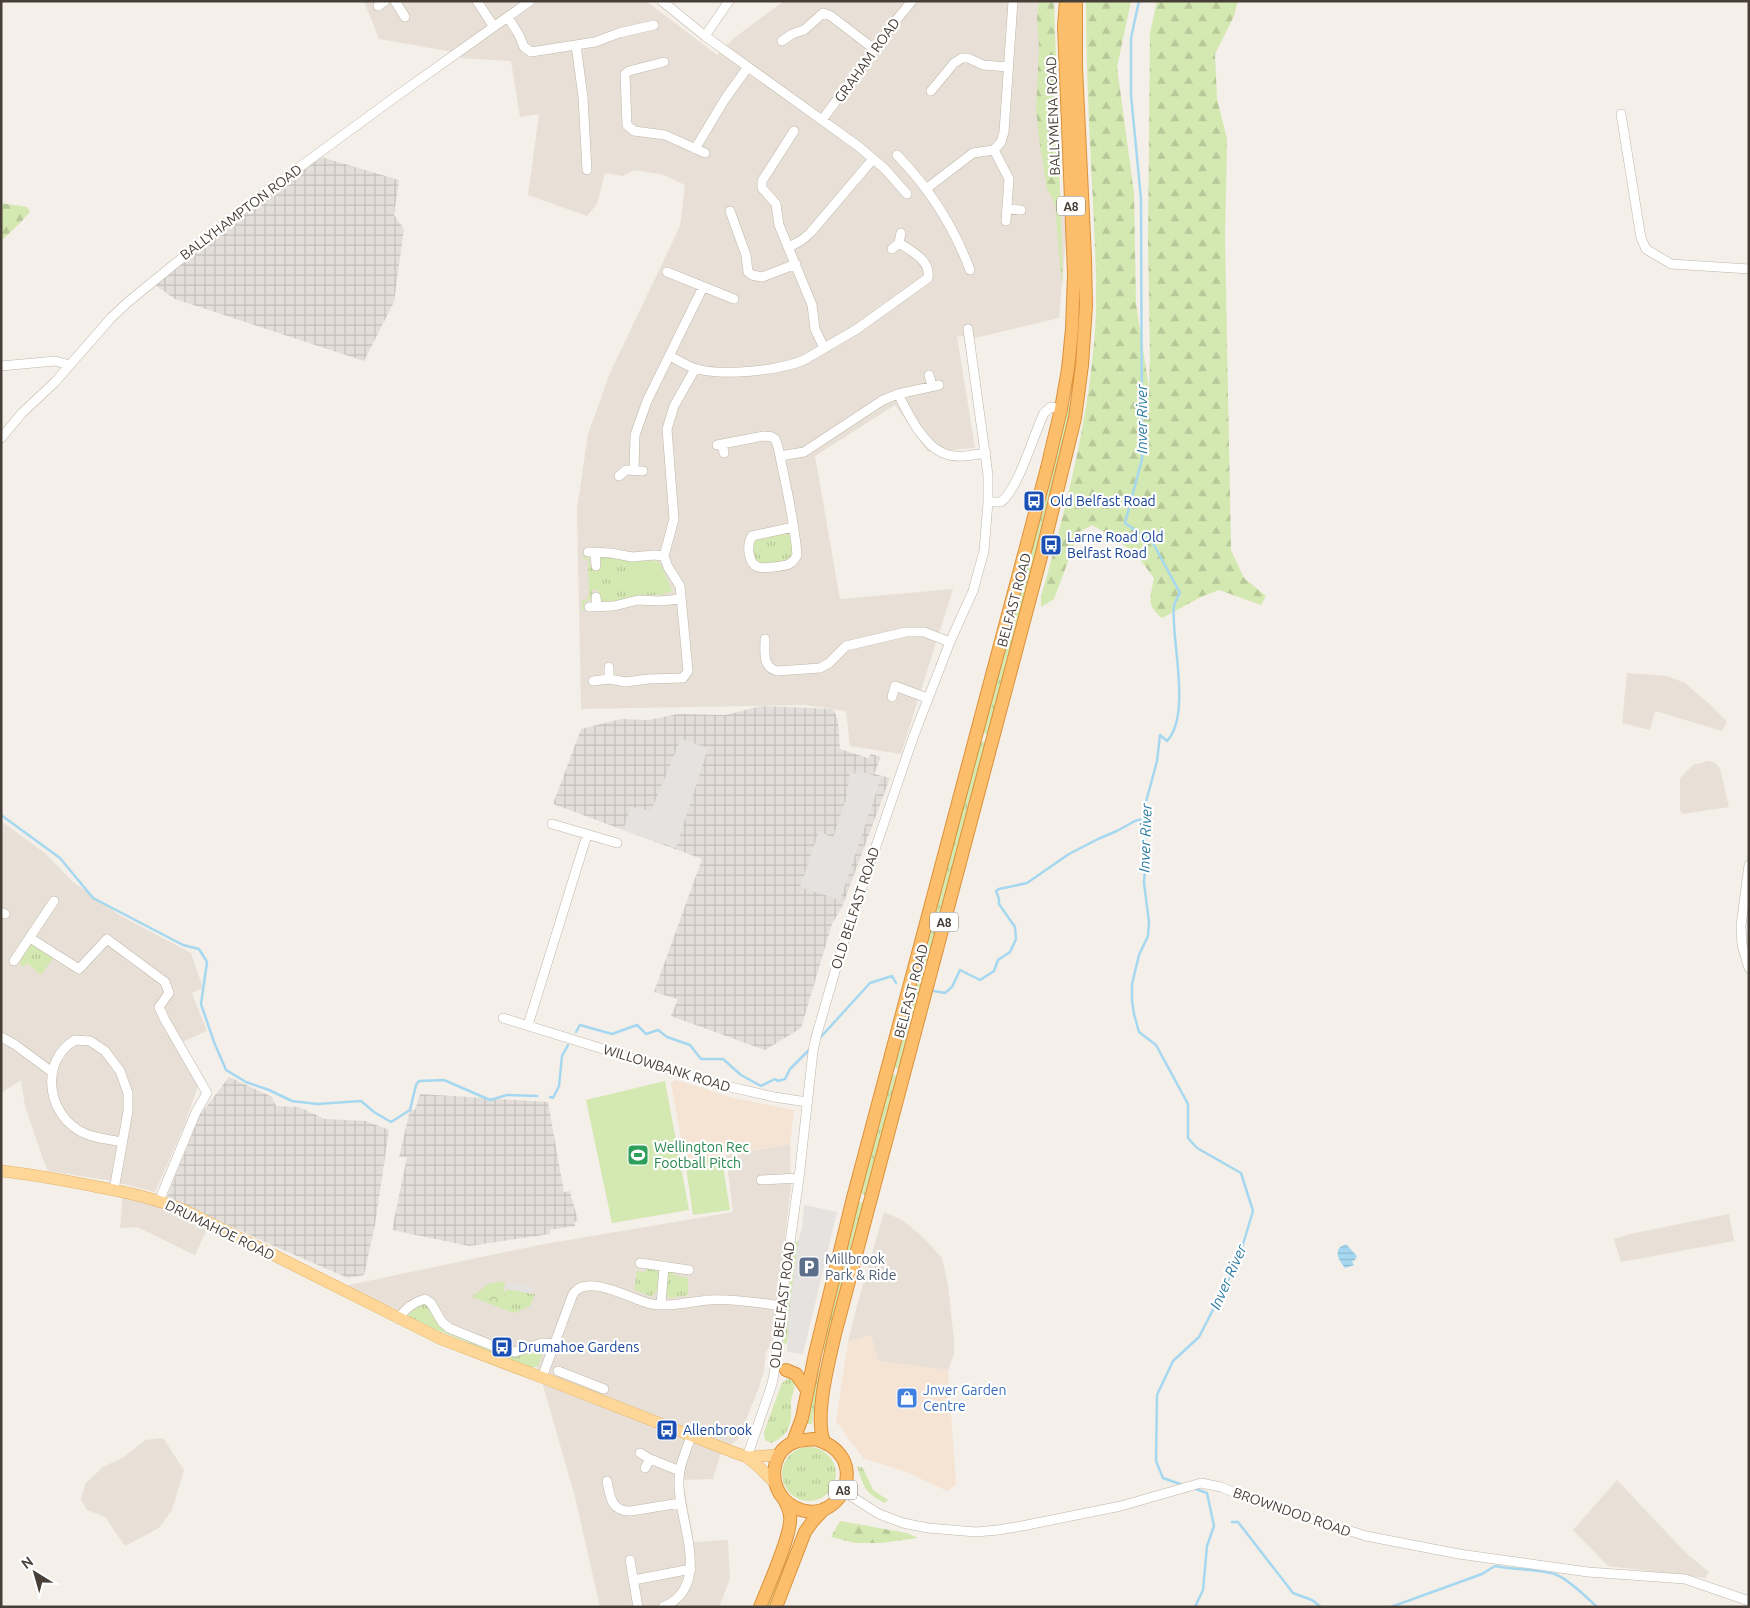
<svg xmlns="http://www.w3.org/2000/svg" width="1750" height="1608" font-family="Ubuntu,sans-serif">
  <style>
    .residential { fill: #e8e0d6 }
    .commercial { fill: #f5e4d3 }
    .industrial { fill: url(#industrial-grid) }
    .grass { fill: url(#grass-tufts) }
    .forest { fill: url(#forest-firs) }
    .park { fill: url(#park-crowns) }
    .garden { fill: #d4e8b1 }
    .parking { fill: #e5e2e0 }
    .water { fill: url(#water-rules) }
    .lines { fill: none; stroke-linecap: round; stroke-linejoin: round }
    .stream { stroke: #a5d8f0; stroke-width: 2.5 }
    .minor-casing { stroke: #bfb6aa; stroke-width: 10 }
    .major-casing { stroke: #e3b267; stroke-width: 12 }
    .highway-casing { stroke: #dc913a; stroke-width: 14 }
    .minor { stroke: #fff; stroke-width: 9 }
    .major { stroke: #fdd698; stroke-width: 11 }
    .highway { stroke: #fcbe6b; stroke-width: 12 }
    .labels { text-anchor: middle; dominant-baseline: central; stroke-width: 4.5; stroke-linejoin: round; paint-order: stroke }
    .shield { fill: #fff; stroke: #7e7973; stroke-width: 1 }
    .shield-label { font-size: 12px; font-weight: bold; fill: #473f37 }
    .street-label { font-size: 14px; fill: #473f37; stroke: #fff }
    .transit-label { font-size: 14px; fill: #164399; stroke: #fff; text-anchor: start }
    .leisure-label { font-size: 14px; fill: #27864d; stroke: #fff; text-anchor: start }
    .service-label { font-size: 14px; fill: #4e5e75; stroke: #fff; text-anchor: start }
    .shop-label { font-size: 14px; fill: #366cbe; stroke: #fff; text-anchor: start }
    .water-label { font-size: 15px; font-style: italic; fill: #2d7ca2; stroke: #fff }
  </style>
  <defs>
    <pattern id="industrial-grid" width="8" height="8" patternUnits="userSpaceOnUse" patternTransform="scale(1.25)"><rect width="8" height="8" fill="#e3ded9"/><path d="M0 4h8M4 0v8" fill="none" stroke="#c4c0bb"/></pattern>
    <pattern id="grass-tufts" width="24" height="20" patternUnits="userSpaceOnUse" patternTransform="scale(1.25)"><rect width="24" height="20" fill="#d4e8b1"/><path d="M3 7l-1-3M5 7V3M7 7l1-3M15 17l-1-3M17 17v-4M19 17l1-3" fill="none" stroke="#b7c899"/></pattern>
    <pattern id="forest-firs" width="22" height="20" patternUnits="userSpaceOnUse" patternTransform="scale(1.25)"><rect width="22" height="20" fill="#d4e8b1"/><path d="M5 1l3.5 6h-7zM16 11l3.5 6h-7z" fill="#b7c899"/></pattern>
    <pattern id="park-crowns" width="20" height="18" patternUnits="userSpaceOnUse" patternTransform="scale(1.25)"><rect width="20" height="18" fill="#d4e8b1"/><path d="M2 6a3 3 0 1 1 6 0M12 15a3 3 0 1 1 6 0" fill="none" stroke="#b7c899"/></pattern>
    <pattern id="water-rules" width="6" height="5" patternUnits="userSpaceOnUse" patternTransform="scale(1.25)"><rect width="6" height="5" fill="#a5d8f0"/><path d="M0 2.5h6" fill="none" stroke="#8fbace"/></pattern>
  </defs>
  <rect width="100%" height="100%" fill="#f4efe8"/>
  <path class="residential" d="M364 1H525L453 52 379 39Z
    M536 1H646L717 55 734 38 784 1H1041L1043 141 1067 227 1059 318 975 338 957 336 975 448 928 452 895 405 815 456 840 599 953 589 901 754 850 746 846 711 805 705 581 709 577 509 588 434 610 373 680 226 685 185 664 175 634 170 623 176 605 173 597 204 587 216 528 195 539 114 520 117 511 61 461 58 458 56Z
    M1627 673 1667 676 1685 683 1715 709 1727 722 1722 731 1655 711 1650 730 1622 723Z
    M1708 761 1714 762 1720 768 1729 807 1683 814 1680 810V778L1693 765Z
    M1 821 46 854 72 881 121 916 191 953 203 988 192 993 207 1031 176 1045 198 1086 184 1126 155 1192 107 1180 48 1171 43 1159 25 1106 21 1080 1 1093Z
    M790 1144 791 1185 774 1330 770 1347 766 1352 764 1371 759 1387 739 1438 720 1455 713 1479 683 1480 694 1542 728 1540 730 1579 719 1607H600L575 1497 538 1368 493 1352 344 1286 539 1245 733 1212 726 1155Z
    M123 1196 173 1210 208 1227 195 1255 137 1227 120 1228Z
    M884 1212 902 1220 923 1237 942 1258 948 1285 954 1340V1354L948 1370 878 1361 871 1335 848 1342 858 1302Z
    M1729 1214 1734 1241 1621 1262 1614 1239 1630 1234Z
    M163 1438 184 1470 172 1510 159 1528 125 1546 105 1517 87 1510 81 1500 85 1484 103 1467 124 1457 145 1440Z
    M1617 1480 1686 1553 1709 1572 1705 1578 1608 1566 1573 1530Z"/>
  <path class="commercial" d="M676 1080 733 1098 794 1110 790 1144 685 1160 671 1083Z
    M871 1335 878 1361 948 1370 956 1485 947 1491 904 1471 863 1458 836 1421 848 1342Z"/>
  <path class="industrial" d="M321 157 399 180 394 215 404 229 394 302 364 361 175 299 155 285 267 197Z
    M762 706 833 709 838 720 840 749 868 758 871 754 881 757 874 774 890 778 842 907 832 924 801 1028 765 1050 671 1016 678 999 654 992 702 859 553 804 581 729 621 719 648 720 678 714 725 715Z
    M229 1077 272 1097 276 1106 299 1107 325 1119 366 1121 389 1130 375 1225 364 1275 348 1278 276 1247 167 1197 200 1115Z
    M420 1094 548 1102 564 1192 570 1191 578 1221 574 1222 575 1226 550 1230V1234L469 1246 392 1230 407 1157H399L410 1110H415Z"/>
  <path class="grass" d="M1067 405H1072L1066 439 990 733 987 735 982 731Z
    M787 532 791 538 793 554C786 563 766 567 756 562 753 555 750 545 754 539Z
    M603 555 650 558 652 561 630 562 633 594 669 583 665 574 672 590 671 592 665 593 664 595H641L605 603C599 601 599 596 598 590H592L591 599 584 603V610H582V600H586L589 596 588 560 582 558V556L589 558 591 568H598L600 557Z
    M983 741 987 744 901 1067 897 1069 893 1065 979 744Z
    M32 942 54 957 41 975 27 963 23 967 20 964 22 957Z
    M891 1075H894L898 1077 867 1194 863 1195 861 1191Z
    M859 1202 865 1203 825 1351 821 1350 845 1252Z
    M798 1241 787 1344 783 1343 795 1242Z
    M648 1268 659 1270C660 1279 660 1291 651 1296L634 1290 637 1271 645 1272Z
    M673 1269 674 1275 688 1278V1295L670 1298 666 1295 668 1271Z
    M502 1281 505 1283 503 1291 490 1285 506 1293V1289L535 1294 530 1306 514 1313 472 1297 488 1284Z
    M421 1303 426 1304 440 1327 509 1354 541 1347 544 1351 538 1366 531 1368 432 1328 405 1314Z
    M817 1368 820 1370 812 1424H807Z
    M789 1378 794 1381C796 1390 790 1397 791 1405 792 1423 790 1434 772 1443L765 1440 764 1432 782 1383Z
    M782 1474a27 27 0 1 1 54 0a27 27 0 1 1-54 0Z
    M857 1466 863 1468 873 1490 888 1500 885 1503C865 1493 864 1488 857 1466Z
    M787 1554H790L772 1607H765Z"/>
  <path class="forest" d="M1039 1H1054L1063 287 1060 267 1055 204 1047 188 1040 146 1036 110 1039 49 1037 17Z
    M1086 1H1131L1117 67 1134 193 1136 304 1149 388 1150 358 1148 241 1150 33 1157 1H1238L1234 16 1215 54 1217 99 1227 139 1225 237 1231 550 1244 578 1266 596 1261 605 1219 590 1203 596 1162 618C1145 605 1151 596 1154 578L1136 554 1113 537 1092 525 1079 532 1054 599 1041 607V597C1067 504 1091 413 1096 315 1097 271 1094 227 1092 183 1089 122 1086 62 1086 1Z
    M1 203 27 207 30 212 20 223 1 241Z
    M840 1521 907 1533 918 1538 881 1543H855L831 1537Z"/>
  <path class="park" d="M490 1285 506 1292 500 1305 484 1298Z"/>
  <path class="garden" d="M657 561 661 565 669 583 666 591 632 594C627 586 626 571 630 562Z
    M665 1081 689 1210 612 1223 586 1100Z
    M721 1155 730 1210 693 1215 685 1160Z"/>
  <path class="parking" d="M681 739 708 748 676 848 623 830 631 807 651 811Z
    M856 770 881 778 840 900 800 887 819 831 833 838 846 799 850 772 855 774Z
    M804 1205 837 1212 803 1354 787 1352 788 1318 798 1241 802 1228Z
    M507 1282 534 1287 533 1294 506 1289Z"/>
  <path class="water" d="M1346 1244 1357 1256 1355 1260 1352 1261 1354 1265 1345 1268C1341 1263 1334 1254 1340 1247Z"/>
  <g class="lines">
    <path class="stream" d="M1139 1 1131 38V95L1141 199 1142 459 1125 523 1153 543 1180 593C1178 597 1174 602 1174 607 1173 612 1174 618 1174 623 1175 654 1189 718 1167 741L1160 735 1157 761 1143 813 1146 853 1144 883 1149 922 1148 936 1139 955 1132 984V1000L1134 1014 1139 1032 1156 1045 1188 1104V1138L1197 1148 1241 1173 1253 1211 1238 1261 1199 1337 1173 1361 1157 1395 1156 1461 1163 1478 1183 1485
      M1 815 60 858 93 898 183 945 199 949 207 962 201 1004 214 1042 226 1070 246 1082 269 1090 292 1101 317 1104 361 1101 374 1112 391 1122 410 1110 416 1085 419 1081 444 1080 490 1100 507 1095 537 1096
      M934 991 945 993 952 987 960 970 980 980 994 971 998 960 1010 952 1016 939 1015 927 999 904V899L996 891 999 889 1027 883 1069 854 1098 839 1117 831 1135 821 1143 819
      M576 1032 580 1025 612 1034 637 1025 646 1034 658 1030 667 1037 690 1045 701 1059H723L741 1075 761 1086 775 1079 778 1081 785 1079 790 1069 810 1049
      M819 1039 870 983 892 976 896 983
      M550 1097 553 1098 559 1086 562 1056 568 1045
      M1193 1488 1207 1493 1214 1526 1207 1546 1203 1590 1195 1607
      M1232 1522H1238L1293 1593 1312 1600 1321 1607
      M1391 1607 1482 1574 1495 1566C1512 1570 1544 1569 1557 1575 1572 1582 1585 1596 1597 1607"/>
    <g class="minor-casing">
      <path id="minor" d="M395 1 405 17
        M477 1 494 27
        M662 1 705 36 858 146 885 169 907 194
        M378 6 385 1
        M508 17 519 35 524 47 531 52 595 42 619 33 654 25
        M705 36 729 1
        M782 41 792 34 804 30 823 13 831 16 874 49
        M576 45 583 97 587 170
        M664 62 629 71 625 74 627 125 634 131 665 135 705 153
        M931 91 954 63 962 58H968L983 65 1008 67
        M1621 114 1641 238 1646 249 1671 264 1749 269
        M822 120 893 24 912 1
        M794 131 762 181V188L776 204 779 225 812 305 815 329 824 348
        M695 149 725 99 748 67
        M994 150 1009 179 1006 221
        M897 155C929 188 954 227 970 270
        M926 189 973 153 994 150 1001 142 1004 132 1013 1
        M1008 209 1021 210
        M730 211 746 255 748 272 752 275 762 277 796 264
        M789 247 802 240 811 232 873 159
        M892 249 899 243 901 233
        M667 272 734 299
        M670 356C678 360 688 367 697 369 724 376 778 371 804 360L857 329 928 278C931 261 912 251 899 243
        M1 366 55 361 70 365
        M929 375 932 386
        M898 394C907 412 923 445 943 453 956 459 972 455 986 453
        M1 438 22 413 55 382 111 318 128 302 209 236 267 191 398 95 530 1
        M722 444 724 453
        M717 445 764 436C769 436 772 436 775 439 779 446 780 458 782 466 788 495 795 526 797 555 795 559 793 562 789 564 785 566 762 569 758 567 747 563 747 544 752 536L793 527
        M780 456 804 452 883 400 898 394 939 385
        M634 470 635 435 647 401 703 287
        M619 476 626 470 643 471
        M988 502H1001C1019 488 1033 436 1044 413L1051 407 1061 409
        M588 552 611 553 632 557 654 555 664 556
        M595 552 596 566
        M596 597 597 607
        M589 607 614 606 638 600 659 601 681 599
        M765 639C765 652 762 667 777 671L820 668 829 663 846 646 906 632H924L950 642
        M609 679V667
        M593 681 609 679 626 682 648 679 683 678 688 671 680 586 668 567 664 556 674 519 667 429 674 406 695 369
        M892 697 895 686 927 698
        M552 824 617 843
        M1749 865 1741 926 1742 945 1749 968
        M1 912 5 914
        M30 938 79 969 107 939 165 982 169 993 159 1007 165 1020 207 1093 196 1112 159 1201
        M14 961 54 901
        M503 1018 713 1083 774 1097 807 1102
        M528 1025 587 835
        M1 1037 14 1044 52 1072
        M761 1180 799 1178
        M114 1190 128 1111V1093L120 1071 105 1051 90 1041 75 1040C41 1060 46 1110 78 1130 91 1138 107 1139 122 1142
        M640 1263 689 1270
        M661 1305 664 1266
        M398 1319C404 1310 414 1302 425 1299L431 1303 442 1322 449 1328 503 1350 515 1352 542 1343 553 1344
        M558 1371 604 1389
        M541 1377 544 1372 573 1294C587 1272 632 1300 651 1304 672 1307 688 1302 709 1300 730 1298 760 1303 781 1306
        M640 1453 650 1459 680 1471
        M747 1457 772 1384 775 1368 781 1306 799 1178 813 1051 816 1037 845 937 914 735 950 642 973 591 984 551 988 502V475L968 329
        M645 1468 650 1459
        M607 1481C610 1496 611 1512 631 1511L680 1503
        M843 1491 879 1514 903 1523 928 1528 976 1532 998 1530 1022 1526 1121 1506 1201 1483 1221 1487 1250 1499 1366 1536 1459 1554 1588 1572 1685 1579 1749 1601
        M630 1560 638 1607
        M634 1580 691 1569
        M663 1607C713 1586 679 1523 679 1484 678 1467 686 1452 691 1436"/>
    </g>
    <g class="major-casing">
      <path id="major" d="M1 1171C32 1174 62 1180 93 1186 125 1192 155 1198 186 1211L441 1339 541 1377 733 1452 747 1457 778 1455
        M747 1457 760 1468 776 1484"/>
    </g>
    <g class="highway-casing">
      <path id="highway" d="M786 1370 796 1374 807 1390
        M814 1439C871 1453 845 1523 801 1510 792 1507 785 1502 780 1494 769 1476 774 1449 795 1442 801 1440 808 1440 814 1439Z
        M793 1442 802 1418 815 1354 853 1198 1047 468 1061 409 1068 369 1072 329 1074 274 1064 26 1066 1
        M824 1442C814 1416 829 1361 835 1334L1042 553 1075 418 1082 365 1086 306 1085 258 1076 67V1
        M760 1607C767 1589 793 1532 790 1516 790 1511 787 1506 785 1501
        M776 1607 805 1532 812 1522 824 1509"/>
    </g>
    <use href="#minor" class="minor"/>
    <use href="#major" class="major"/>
    <use href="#highway" class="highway"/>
  </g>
  <defs>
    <g id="bus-square" transform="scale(1.125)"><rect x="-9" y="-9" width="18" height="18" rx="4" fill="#1a4fb4" stroke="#fff"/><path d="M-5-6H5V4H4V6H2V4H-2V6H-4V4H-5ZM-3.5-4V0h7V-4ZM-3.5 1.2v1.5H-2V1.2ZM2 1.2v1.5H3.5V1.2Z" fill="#fff"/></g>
    <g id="stadium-square" transform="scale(1.125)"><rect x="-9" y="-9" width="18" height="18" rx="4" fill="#2e9e5b" stroke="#fff"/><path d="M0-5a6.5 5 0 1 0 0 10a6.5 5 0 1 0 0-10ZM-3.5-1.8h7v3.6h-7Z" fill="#fff"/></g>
    <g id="parking-square" transform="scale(1.125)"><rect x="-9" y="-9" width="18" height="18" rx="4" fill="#5c6f8a" stroke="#fff"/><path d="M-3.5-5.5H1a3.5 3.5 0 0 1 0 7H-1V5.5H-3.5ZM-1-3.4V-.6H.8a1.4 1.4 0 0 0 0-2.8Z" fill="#fff"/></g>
    <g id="shop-square" transform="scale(1.125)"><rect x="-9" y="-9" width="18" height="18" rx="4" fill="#3f7fe0" stroke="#fff"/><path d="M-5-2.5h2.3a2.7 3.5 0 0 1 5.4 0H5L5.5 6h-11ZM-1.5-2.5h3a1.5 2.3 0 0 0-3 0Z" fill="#fff"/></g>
  </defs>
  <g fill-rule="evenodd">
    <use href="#bus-square" x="1034" y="501"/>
    <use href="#bus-square" x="1051" y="545"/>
    <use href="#stadium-square" x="638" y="1155"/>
    <use href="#parking-square" x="809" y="1267"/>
    <use href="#bus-square" x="502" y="1347"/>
    <use href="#shop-square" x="907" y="1398"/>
    <use href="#bus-square" x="667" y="1430"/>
  </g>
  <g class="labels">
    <g class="shield">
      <rect x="1057" y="196.5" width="28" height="19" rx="4"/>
      <rect x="930" y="912.5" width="28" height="19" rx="4"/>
      <rect x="829" y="1480.5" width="28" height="19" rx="4"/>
    </g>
    <g class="shield-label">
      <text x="1071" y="206">A8</text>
      <text x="944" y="922">A8</text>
      <text x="843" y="1490">A8</text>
    </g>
    <g class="street-label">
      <text transform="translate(867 60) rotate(-54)">GRAHAM ROAD</text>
      <text transform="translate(1053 116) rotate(-92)">BALLYMENA ROAD</text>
      <text transform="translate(241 212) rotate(-37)">BALLYHAMPTON ROAD</text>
      <text transform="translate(1014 600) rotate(-75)">BELFAST ROAD</text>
      <text transform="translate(855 908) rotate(-72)">OLD BELFAST ROAD</text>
      <text transform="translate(911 991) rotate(-75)">BELFAST ROAD</text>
      <text transform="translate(667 1068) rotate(17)">WILLOWBANK ROAD</text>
      <text transform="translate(220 1230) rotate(26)">DRUMAHOE ROAD</text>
      <text transform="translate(782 1305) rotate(-83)">OLD BELFAST ROAD</text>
      <text transform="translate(1292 1512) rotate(19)">BROWNDOD ROAD</text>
    </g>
    <g class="transit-label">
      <text x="1050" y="501">Old Belfast Road</text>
      <text x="1067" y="537">Larne Road Old<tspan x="1067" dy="16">Belfast Road</tspan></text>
      <text x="518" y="1347">Drumahoe Gardens</text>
      <text x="683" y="1430">Allenbrook</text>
    </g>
    <g class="leisure-label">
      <text x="654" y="1147">Wellington Rec<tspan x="654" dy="16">Football Pitch</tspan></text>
    </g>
    <g class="service-label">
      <text x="825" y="1259">Millbrook<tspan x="825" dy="16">Park &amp; Ride</tspan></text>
    </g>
    <g class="shop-label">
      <text x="923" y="1390">Jnver Garden<tspan x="923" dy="16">Centre</tspan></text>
    </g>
    <g class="water-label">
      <text transform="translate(1141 419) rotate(-90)">Inver River</text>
      <text transform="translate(1145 838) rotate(-88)">Inver River</text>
      <text transform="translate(1228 1277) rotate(-66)">Inver River</text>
    </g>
  </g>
  <rect width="1750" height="1608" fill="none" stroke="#473f37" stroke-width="5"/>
  <g transform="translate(35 1573) rotate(323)" stroke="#ffffff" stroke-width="4" paint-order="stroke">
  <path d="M0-4L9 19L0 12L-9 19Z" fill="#473f37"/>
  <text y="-8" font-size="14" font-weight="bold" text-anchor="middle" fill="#473f37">N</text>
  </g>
</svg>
